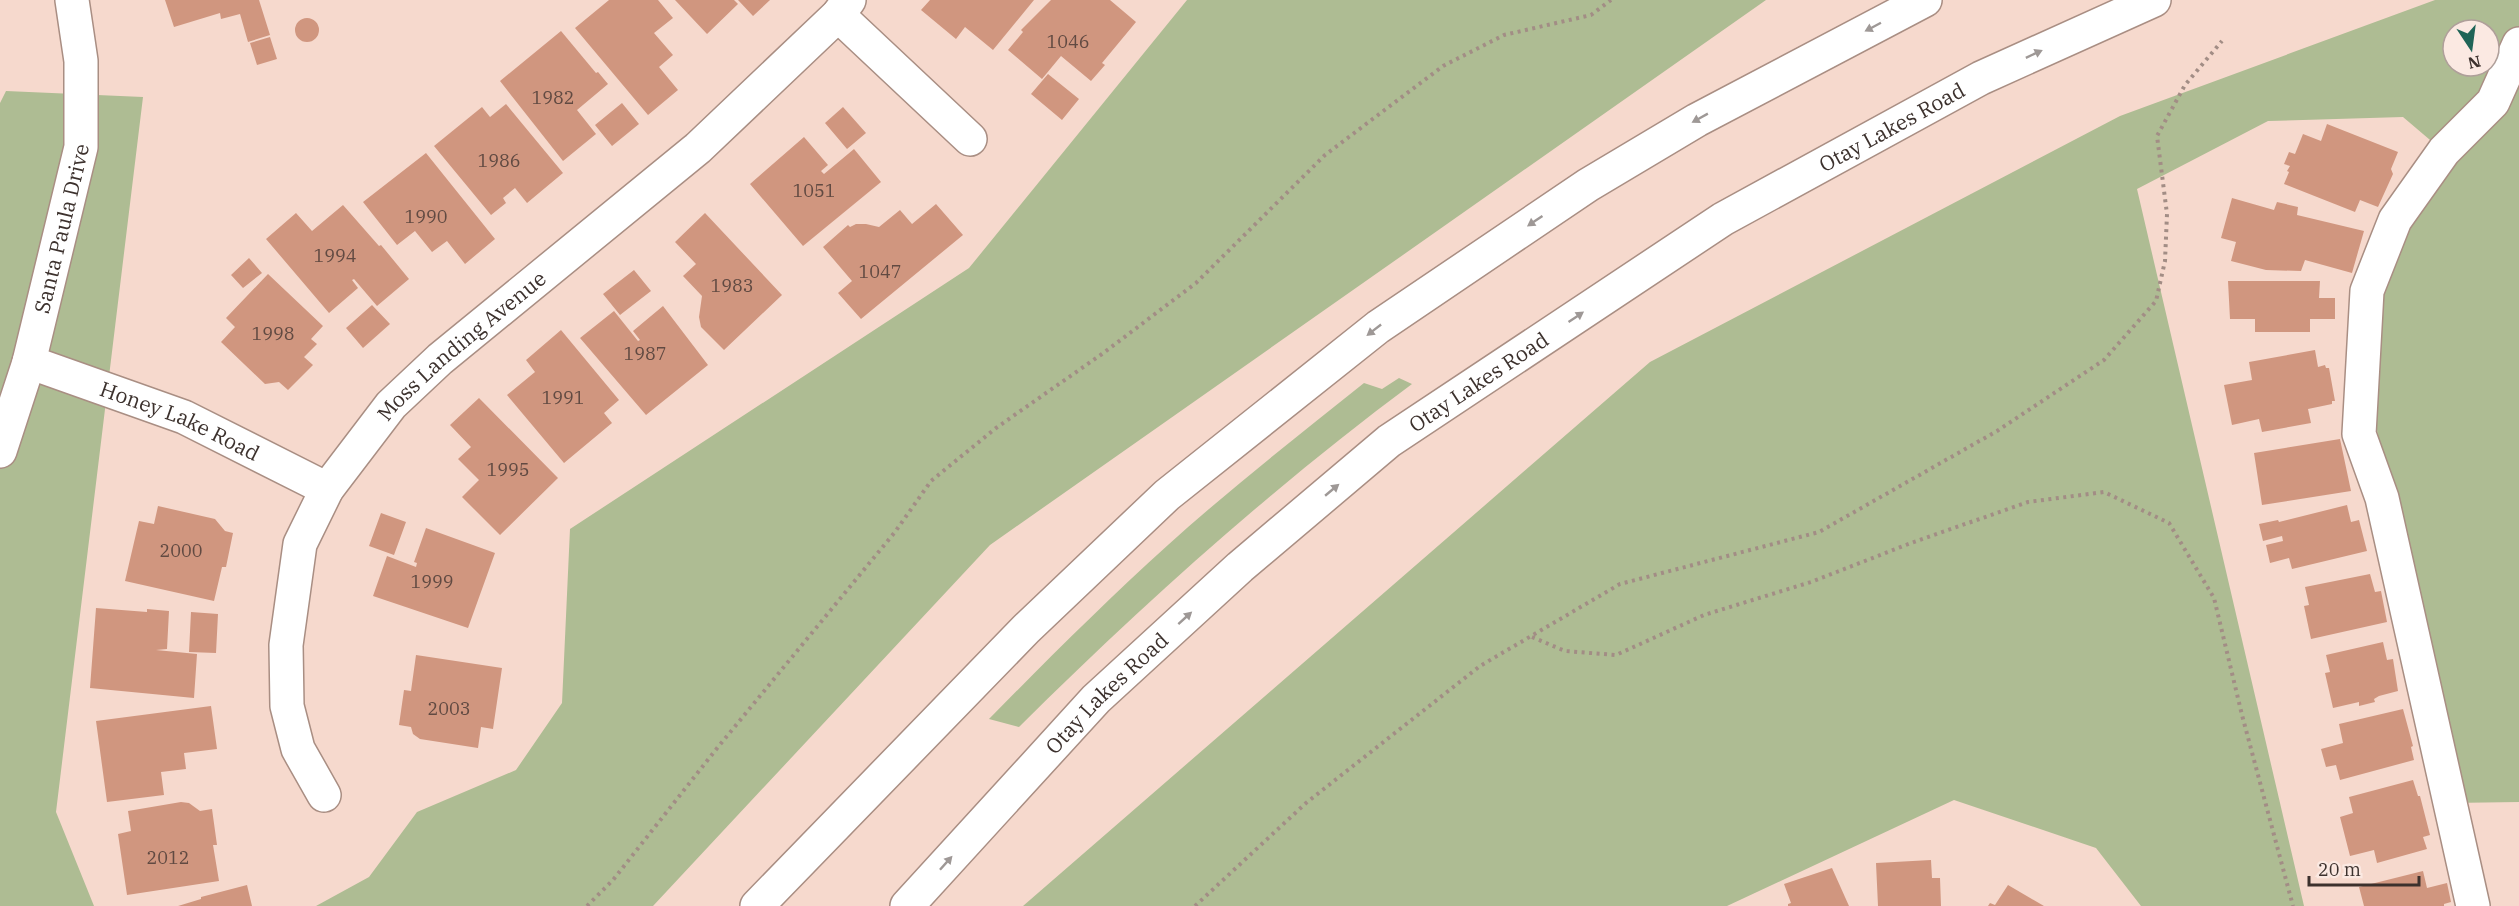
<svg xmlns="http://www.w3.org/2000/svg" width="2519" height="906" font-family="'IBM Plex Serif',serif">
  <style>
    .green { fill: #aebc93; fill-rule: evenodd }
    .building { fill: #d0967f }
    .lines { fill: none; stroke-linecap: round; stroke-linejoin: round }
    .minor-casing { stroke: #a98e83; stroke-width: 36 }
    .major-casing { stroke: #a98e83; stroke-width: 36 }
    .path { stroke: #a28d85; stroke-width: 4; stroke-dasharray: 3 4.5; stroke-linecap: butt }
    .minor { stroke: #fff; stroke-width: 33 }
    .major { stroke: #fff; stroke-width: 33 }
    .oneway { fill: #9e9896 }
    .labels { text-anchor: middle; dominant-baseline: central; stroke-width: 4.5; stroke-linejoin: round; paint-order: stroke }
    .number-label { font-size: 18px; fill: #614a42 }
    .street-label { font-size: 21px; fill: #3c312d; stroke: #fbe9e2 }
  </style>
  <rect width="100%" height="100%" fill="#f6d9cd"/>
  <path class="green" d="M1187 0H1766L990 545 653 906H316L369 877 417 812 516 770 562 703 570 529 969 268Z
    M2435 0H2519V802L2450 803 2382 498 2367 291 2443 151 2403 117 2268 121 2137 189 2304 906H2141L2096 848 1954 800 1727 906H1023L1650 362 2120 116ZM2453 30H2489V66H2453Z
    M6 91 143 97 56 812 94 906H0V103Z
    M1399 378 1412 384C1272 488 1143 604 1019 727L989 719C1047 660 1106 601 1168 545 1231 488 1298 436 1364 383L1382 389Z"/>
  <path class="building" d="M165 0H259L270 35 248 42 240 14 221 19 220 13 174 27Z
    M609 0H658L673 18 654 33 673 55 659 67 678 90 648 115 575 28Z
    M675 0H734L738 4 707 34Z
    M738 0H770L753 16Z
    M930 0H1034L993 50 965 27 956 39 921 10Z
    M1051 0H1110L1136 22 1102 63 1105 65 1091 81 1061 56 1042 79 1008 50 1023 32 1021 30Z
    M295 30a12 12 0 1 1 24 0a12 12 0 1 1-24 0Z
    M561 31 596 73 598 72 608 84 577 110 596 134 563 161 500 81Z
    M270 37 277 59 257 65 250 43Z
    M1048 74 1079 99 1062 120 1031 94Z
    M622 103 639 124 612 146 595 125Z
    M506 104 563 173 527 203 515 188 503 198 506 203 491 215 434 146 482 107 490 117Z
    M843 107 866 133 847 149 825 123Z
    M2327 124 2398 152 2391 169 2393 174 2378 207 2360 200 2355 212 2284 184 2289 172 2287 171 2290 166 2284 164 2289 152 2295 154 2303 134 2321 141Z
    M804 137 828 165 821 171 824 174 854 149 881 182 803 246 750 184Z
    M426 153 495 239 465 264 447 241 432 252 415 231 397 245 363 202Z
    M2232 198 2274 210 2277 202 2298 207 2297 215 2364 231 2352 273 2305 260 2301 271 2266 270 2231 261 2236 242 2221 238Z
    M936 204 963 235 861 319 838 293 852 281 823 247 848 225 850 227 856 224H866L879 227 900 210 912 224Z
    M343 205 379 246 381 245 409 279 377 306 354 279 352 280 358 288 329 313 266 239 296 213 312 231Z
    M705 213 782 295 724 350 701 327 699 317 702 296 683 276 696 264 675 242Z
    M249 258 262 273 243 288 231 275Z
    M634 270 651 291 620 315 603 294Z
    M268 274 323 326 311 339 317 344 304 357 313 365 288 390 279 382 265 384 221 342 235 327 226 318Z
    M2228 281H2320L2319 298H2335V319H2310V332H2255V319H2230Z
    M372 305 390 324 363 348 346 328Z
    M663 306 708 365 646 415 580 338 614 311 638 341 640 340 633 331Z
    M561 330 619 400 604 413 612 423 564 463 507 395 535 372 526 360Z
    M2315 350 2318 367 2325 365 2326 368H2329L2335 401H2332V404L2308 409 2311 423 2262 432 2259 419 2232 425 2224 385 2252 380 2249 362Z
    M479 398 558 478 500 535 462 497 479 480 458 459 471 447 450 425Z
    M2340 439 2351 491 2262 505 2254 453Z
    M2347 505 2351 522 2359 520 2367 551 2292 569 2289 558 2270 563 2266 545 2283 541 2282 536 2263 541 2259 524 2278 520 2279 522Z
    M158 506 215 519 225 531 233 533 226 567H222L214 601 125 581 139 521 154 524Z
    M381 513 406 522 394 555 369 546Z
    M426 528 495 553 468 628 373 596 387 556 416 567 417 563 414 562Z
    M2370 574 2375 592 2381 591 2387 622 2311 639 2304 606 2309 605 2305 587Z
    M96 608 147 612V609L169 611 167 649 156 650 197 654 194 698 90 688Z
    M191 612 218 614 216 653 189 652Z
    M2383 642 2387 660 2393 659 2398 691 2379 696 2374 699 2375 702 2359 706V702L2333 708 2325 673 2330 672 2326 655Z
    M416 655 502 668 493 729 481 727 478 748 420 739 413 734 411 727 399 725 404 690 411 691Z
    M211 706 217 749 184 753 186 769 161 772 164 795 107 802 96 721Z
    M2403 709 2413 746 2411 747 2414 760 2340 780 2336 765 2326 767 2321 749 2343 743 2339 724Z
    M2413 780 2418 796H2420L2430 835 2423 837 2427 849 2377 863 2374 850 2350 856 2340 817 2353 813 2349 797Z
    M181 802 189 803 200 811 212 809 217 845H213L219 881 127 895 118 834 131 831 128 811Z
    M1931 860 1932 878H1940L1941 906H1878L1876 863Z
    M1832 868 1849 906H1788V904L1791 903 1784 884Z
    M2423 871 2427 888 2447 883 2451 902 2444 904V906H2364L2359 887Z
    M247 885 252 906H178L201 899V897Z
    M2008 885 2044 906H1988L1990 903 1995 905Z"/>
  <g class="lines">
    <g class="minor-casing">
      <g id="minor">
        <path d="M838 15 970 139"/>
        <path id="s1" d="M29 362 184 417 327 489"/>
        <path id="s2" d="M0 451 29 362 81 147V61L72 0"/>
        <path id="s3" d="M324 795 298 749 287 706 286 645 300 544 327 489 391 405 440 359 698 148 838 15 849 0"/>
        <path d="M2473 906 2382 498 2359 434 2367 291 2395 220 2444 151 2493 102 2519 44"/>
      </g>
    </g>
    <g class="major-casing">
      <g id="major">
        <path d="M757 906 1026 629 1167 495 1378 327 1588 185 1697 120 1925 0"/>
        <path id="s4" d="M907 906 1096 699 1240 567 1389 441 1723 219 1981 78 2154 0"/>
      </g>
    </g>
    <path class="path" d="M1532 637 1565 651 1616 655 1704 615 1811 582 1911 543 2028 502 2104 492 2169 523 2214 598 2242 715 2293 906
      M587 906 613 880 718 747 895 532 931 481 996 428 1102 354 1196 283 1325 155 1443 66 1504 35 1591 15 1611 0
      M1195 906 1306 803 1480 666 1620 584 1819 532 1997 431 2104 360 2156 301 2165 261 2167 214 2157 136 2185 85 2222 41"/>
    <use href="#minor" class="minor"/>
    <use href="#major" class="major"/>
  </g>
  <defs><path id="oneway-solid" d="M-6-.8H1V-3.2L6.5 0L1 3.2V.8H-6Z" transform="scale(1.5)"/></defs>
  <g class="oneway">
    <use href="#oneway-solid" transform="translate(1873 27) rotate(152)"/>
    <use href="#oneway-solid" transform="translate(2034 54) rotate(-25)"/>
    <use href="#oneway-solid" transform="translate(1700 118) rotate(151)"/>
    <use href="#oneway-solid" transform="translate(1535 221) rotate(146)"/>
    <use href="#oneway-solid" transform="translate(1576 317) rotate(-34)"/>
    <use href="#oneway-solid" transform="translate(1374 330) rotate(142)"/>
    <use href="#oneway-solid" transform="translate(1332 490) rotate(-40)"/>
    <use href="#oneway-solid" transform="translate(1185 618) rotate(-42)"/>
    <use href="#oneway-solid" transform="translate(946 863) rotate(-48)"/>
  </g>
  <g class="labels">
    <g class="number-label">
      <text x="1068" y="41">1046</text>
      <text x="553" y="97">1982</text>
      <text x="499" y="160">1986</text>
      <text x="814" y="190">1051</text>
      <text x="426" y="216">1990</text>
      <text x="335" y="255">1994</text>
      <text x="880" y="271">1047</text>
      <text x="732" y="285">1983</text>
      <text x="273" y="333">1998</text>
      <text x="645" y="353">1987</text>
      <text x="563" y="397">1991</text>
      <text x="508" y="469">1995</text>
      <text x="181" y="550">2000</text>
      <text x="432" y="581">1999</text>
      <text x="449" y="708">2003</text>
      <text x="168" y="857">2012</text>
    </g>
    <g class="street-label">
      <text stroke="none"><textPath href="#s4" startOffset="1264">Otay Lakes Road</textPath></text>
      <text stroke="none"><textPath href="#s2" startOffset="231">Santa Paula Drive</textPath></text>
      <text stroke="none"><textPath href="#s3" startOffset="519">Moss Landing Avenue</textPath></text>
      <text stroke="none"><textPath href="#s4" startOffset="778">Otay Lakes Road</textPath></text>
      <text stroke="none"><textPath href="#s1" startOffset="162">Honey Lake Road</textPath></text>
      <text stroke="none"><textPath href="#s4" startOffset="292">Otay Lakes Road</textPath></text>
    </g>
  </g>
  <g transform="translate(2471 48) rotate(167)"><circle r="28" fill="#fbe9e2" stroke="#af9f9a" stroke-width="1.5"/>
  <path d="M0-4.5L10 22L0 15L-10 22Z" fill="#1f6457"/>
  <text y="-9" font-size="16" font-weight="bold" text-anchor="middle" fill="#3c312d">N</text>
  </g>
  <path d="M2309 876v9h110v-9" fill="none" stroke="#3c312d" stroke-width="3"/>
  <text x="2318" y="876" font-size="18" fill="#3c312d" stroke="#fbe9e2" stroke-width="4.5" paint-order="stroke">20 m</text>
</svg>
